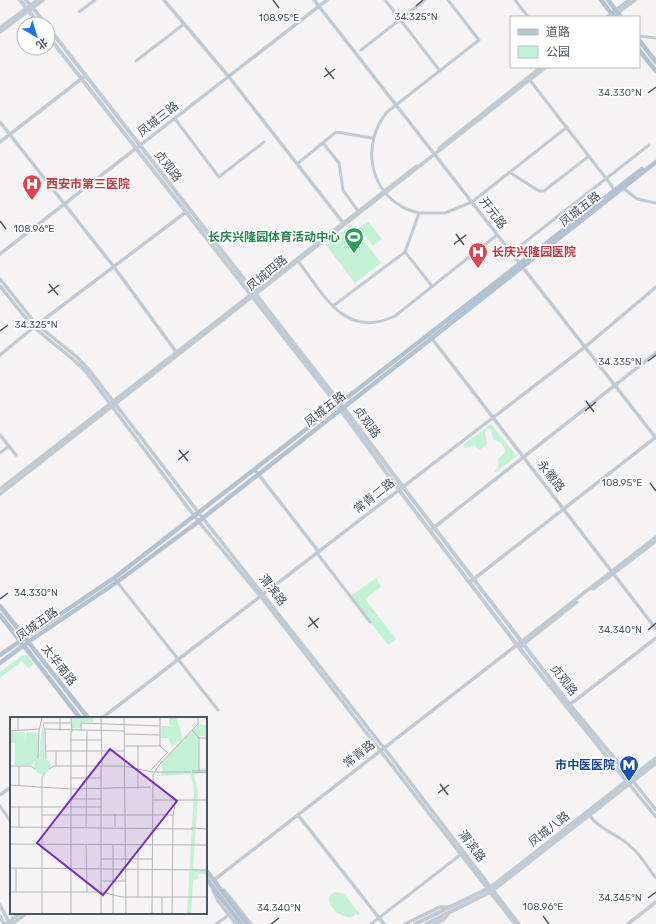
<svg xmlns="http://www.w3.org/2000/svg" width="656" height="924" font-family="Rubik,'Noto Sans SC',sans-serif">
  <style>
    .green { fill: #c3f1d5 }
    .lines { fill: none; stroke-linecap: round; stroke-linejoin: round }
    .minor { stroke: #c1cad2; stroke-width: 3 }
    .tertiary { stroke: #c1cad2; stroke-width: 3.5 }
    .secondary { stroke: #c1cbd6; stroke-width: 4 }
    .primary { stroke: #b3c2d1; stroke-width: 4.5 }
    .ticks { fill: none; stroke: #4a5661; stroke-width: 1.5 }
    .labels { text-anchor: middle; dominant-baseline: central; stroke-width: 3.5; stroke-linejoin: round; paint-order: stroke }
    .street-label { font-size: 12px; fill: #4a5661; stroke: #fff }
    .health-label { font-size: 12px; font-weight: bold; fill: #be3a42; stroke: #fff; text-anchor: start }
    .leisure-label { font-size: 12px; font-weight: bold; fill: #27864d; stroke: #fff; text-anchor: end }
    .transit-label { font-size: 12px; font-weight: bold; fill: #164399; stroke: #fff; text-anchor: end }
    .inset-road { fill: none; stroke: #b1b4b9; stroke-width: 1 }
    .view { fill: #7b2cbf; fill-opacity: 0.15; stroke: #7b2cbf; stroke-width: 2 }
    .inset-edge { fill: none; stroke: #4a5661; stroke-width: 2 }
    .ticks-label { font-size: 10px; text-anchor: middle; fill: #4a5661; stroke: #fff; stroke-width: 3.5; stroke-linejoin: round; paint-order: stroke }
  </style>
  <rect width="100%" height="100%" fill="#f5f3f3"/>
  <path class="green" d="M368 221 382 239 373 246 359 228Z
    M352 225 381 263 355 283 326 245Z
    M491 424 517 456 495 473 494 471 499 467 498 459 505 453C505 445 501 443 493 439L491 430 488 429 485 432 487 444 479 450 474 445 466 448 463 445Z
    M376 578 381 586 365 599 396 639 388 645 350 596Z
    M27 655 34 664 28 668 22 661 0 678V672L21 656Z
    M334 892 343 893 360 914 358 915 356 914C350 924 327 910 329 897Z"/>
  <g class="lines">
    <path class="minor" d="M385 0 440 71
      M515 0 528 17
      M79 12 95 0
      M639 36 656 38
      M361 50 425 0
      M136 61 184 24
      M529 79 615 190
      M175 119 219 177 264 142
      M323 143 339 163 343 190 358 211
      M297 164 336 132 372 138
      M509 172 539 191H544L589 156
      M623 188 637 199 656 203
      M419 213C413 211 406 210 401 206 367 186 363 141 387 112L479 40 448 0
      M405 252 432 286
      M511 253 649 145
      M298 261C324 295 345 340 395 316L497 235
      M333 306 405 252 419 213H445L472 202 567 127
      M0 453 9 446
      M317 553 370 622
      M114 578 218 710
      M0 806 11 822
      M589 815C598 827 609 831 621 839 636 848 645 864 656 878
      M216 924 229 915
      M371 924 464 852"/>
    <path class="tertiary" d="M164 0 229 77 344 224
      M314 0 656 438
      M607 17 629 0
      M612 17 635 0
      M0 122 114 267 177 353
      M0 142 85 76
      M439 148 541 67
      M0 254 327 0
      M0 279 35 323 78 358 90 371 205 521 384 748 519 924
      M0 286 32 326 75 361 87 373 195 517 261 597 515 924
      M430 336 656 629
      M0 355 34 327 186 212
      M0 435 16 455
      M255 470 319 552
      M0 489 417 166
      M0 494 546 67
      M432 529 656 353
      M470 582 656 437
      M593 589 656 541
      M520 647 577 602
      M568 706 656 638
      M102 718 585 347 656 287
      M633 781 656 810
      M629 784 656 817
      M0 795 11 787
      M298 815 384 924
      M215 881 214 880 656 537
      M213 890 218 901 236 924
      M224 890 251 924
      M0 905 10 924
      M0 916 4 924
      M6 924 20 913
      M12 924 27 913
      M405 924 440 907H449
      M434 924 443 920 449 913
      M628 924 656 902"/>
    <path class="secondary" d="M20 0 39 24
      M26 0 46 24
      M48 27 341 404 403 487 570 705 633 781
      M0 28 38 0
      M0 32 43 0
      M48 36 338 406 399 490 517 645 629 784
      M415 924 491 887 656 758
      M426 924 492 891 656 763"/>
    <path class="primary" d="M601 0 614 17
      M608 0 621 17
      M639 40 656 62
      M639 50 656 71
      M0 606 88 718
      M0 615 80 718
      M0 655 114 578 642 169
      M0 663 28 642 117 582 199 521 656 162
      M206 870 247 924
      M206 878 241 924"/>
  </g>
  <path class="ticks" d="M273 0 279 8M416 6 423 0M325 68 334 79M324 77 335 69M648 93 656 87M0 221 6 229M456 234 464 245M454 244 466 235M49 284 58 295M48 293 59 285M0 331 8 325M648 361 656 355M586 401 594 412M585 411 596 402M179 450 188 461M178 460 189 451M650 483 656 491M0 599 8 593M309 617 318 628M308 627 319 618M648 630 656 623M440 784 448 795M438 793 449 785M648 898 656 892M543 916 549 924M271 924 279 918"/>
  <defs>
    <g id="hospital-pin" transform="scale(1)"><path d="M0 17L-7.5 6A9.5 9.5 0 1 1 7.5 6Z" fill="#e0444e" stroke="#fff"/><path d="M-5-5h3v3.5h4V-5h3V5h-3V1.5h-4V5h-3Z" fill="#fff"/></g>
    <g id="stadium-pin" transform="scale(1)"><path d="M0 17L-7.5 6A9.5 9.5 0 1 1 7.5 6Z" fill="#2e9e5b" stroke="#fff"/><path d="M0-5a6.5 5 0 1 0 0 10a6.5 5 0 1 0 0-10ZM-3.5-1.8h7v3.6h-7Z" fill="#fff"/></g>
    <g id="metro-pin" transform="scale(1)"><path d="M0 17L-7.5 6A9.5 9.5 0 1 1 7.5 6Z" fill="#1a4fb4" stroke="#fff"/><path d="M-5.5 5V-5H-3L0 0L3-5H5.5V5H3V-.5L0 4L-3-.5V5Z" fill="#fff"/></g>
  </defs>
  <g fill-rule="evenodd">
    <use href="#hospital-pin" x="32" y="184"/>
    <use href="#stadium-pin" x="354" y="237"/>
    <use href="#hospital-pin" x="478" y="252"/>
    <use href="#metro-pin" x="629" y="765"/>
  </g>
  <g class="labels">
    <g class="street-label">
      <text transform="translate(158 119) rotate(-38)">凤城三路</text>
      <text transform="translate(168 166) rotate(52)">贞观路</text>
      <text transform="translate(580 209) rotate(-38)">凤城五路</text>
      <text transform="translate(493 213) rotate(53)">开元路</text>
      <text transform="translate(267 273) rotate(-39)">凤城四路</text>
      <text transform="translate(325 409) rotate(-38)">凤城五路</text>
      <text transform="translate(367 422) rotate(54)">贞观路</text>
      <text transform="translate(551 476) rotate(52)">永徽路</text>
      <text transform="translate(374 496) rotate(-38)">常青二路</text>
      <text transform="translate(273 590) rotate(52)">渭滨路</text>
      <text transform="translate(37 624) rotate(-35)">凤城五路</text>
      <text transform="translate(59 665) rotate(52)">太华南路</text>
      <text transform="translate(564 680) rotate(52)">贞观路</text>
      <text transform="translate(359 754) rotate(-38)">常青路</text>
      <text transform="translate(549 829) rotate(-38)">凤城八路</text>
      <text transform="translate(472 846) rotate(53)">渭滨路</text>
    </g>
    <g class="health-label">
      <text x="46" y="184">西安市第三医院</text>
      <text x="492" y="252">长庆兴隆园医院</text>
    </g>
    <g class="leisure-label">
      <text x="340" y="237">长庆兴隆园体育活动中心</text>
    </g>
    <g class="transit-label">
      <text x="615" y="765">市中医医院</text>
    </g>
  </g>
  <g transform="translate(10 717)">
    <rect width="197" height="197" fill="#f5f3f3"/>
    <path d="M62 0H83V5H72L71 11H62ZM159 0H166L174 25 175 21 189 7 197 9V19H188L189 52 197 51V35V53L184 58 188 75 183 153H196L197 157H188V162L183 163 181 197H177L184 73 181 57 150 59 153 53 151 47 170 26 168 24 162 30 158 21H150L151 9H165L159 8ZM32 11H34L35 41 29 40ZM0 15H15L16 26V15L28 16V42L21 48H5V26H0ZM24 49a8 8 0 1 1 16 0a8 8 0 1 1-16 0Z" fill="#c3f1d5"/>
    <path class="inset-road" d="M61 0 62 15M91 0 92 49M114 0 116 197M150 0V29M33 6H61M33 7 35 13 36 42M35 12 114 14M8 13V0M182 13 189 21H197M0 14 29 12M50 14V0M61 14V197M71 14V6L150 9M114 17 150 18M61 23H91M114 29H150L158 36M35 34H114M46 34V49M28 42 29 14 32 0M0 49H21L25 52M91 49V197M39 52 44 49H114L142 55H181M141 53 157 36M182 54H197M189 54V21M182 55 197 56M61 61H91M0 68 61 72 141 70M9 68V49M128 72V29M61 82H91M142 83H197M0 90H91M9 90V110M32 98H163M0 110 183 112M76 110 77 14M105 110V97M181 111 197 112M0 127 197 128M76 128 77 175M91 142H142M0 151 197 153M6 151V175M91 164H116M0 175H91L112 180H197M128 180V131M152 180V197M32 197V60L35 56M103 197V128M142 197 143 58 149 48 188 7V0M162 197 163 98 166 83"/>
    <path class="view" d="M100 32 167 84 93 178 27 126Z"/>
    <rect width="197" height="197" class="inset-edge"/>
  </g>
  <g class="ticks-label">
    <text x="416" y="20">34.325°N</text>
    <text x="279" y="21">108.95°E</text>
    <text x="620" y="96">34.330°N</text>
    <text x="34" y="232">108.96°E</text>
    <text x="36" y="328">34.325°N</text>
    <text x="620" y="365">34.335°N</text>
    <text x="622" y="486">108.95°E</text>
    <text x="36" y="596">34.330°N</text>
    <text x="620" y="633">34.340°N</text>
    <text x="620" y="901">34.345°N</text>
    <text x="543" y="910">108.96°E</text>
    <text x="279" y="911">34.340°N</text>
  </g>
  <rect x="510" y="16" width="130" height="52" fill="#ffffff" stroke="#b7bbc0"/>
  <rect x="518" y="29" width="20" height="6" fill="#b3c2d1" stroke="#b7bbc0"/>
  <text x="546" y="36" font-size="12" fill="#4a5661">道路</text>
  <rect x="518" y="46" width="20" height="12" fill="#c3f1d5" stroke="#b7bbc0"/>
  <text x="546" y="56" font-size="12" fill="#4a5661">公园</text>
  <g transform="translate(36 36) rotate(142)"><circle r="19" fill="#ffffff" stroke="#b7bbc0"/>
  <path d="M0-3L7 15L0 10L-7 15Z" fill="#1a73e8"/>
  <text y="-6" font-size="11" font-weight="bold" text-anchor="middle" fill="#4a5661">北</text>
  </g>
</svg>
